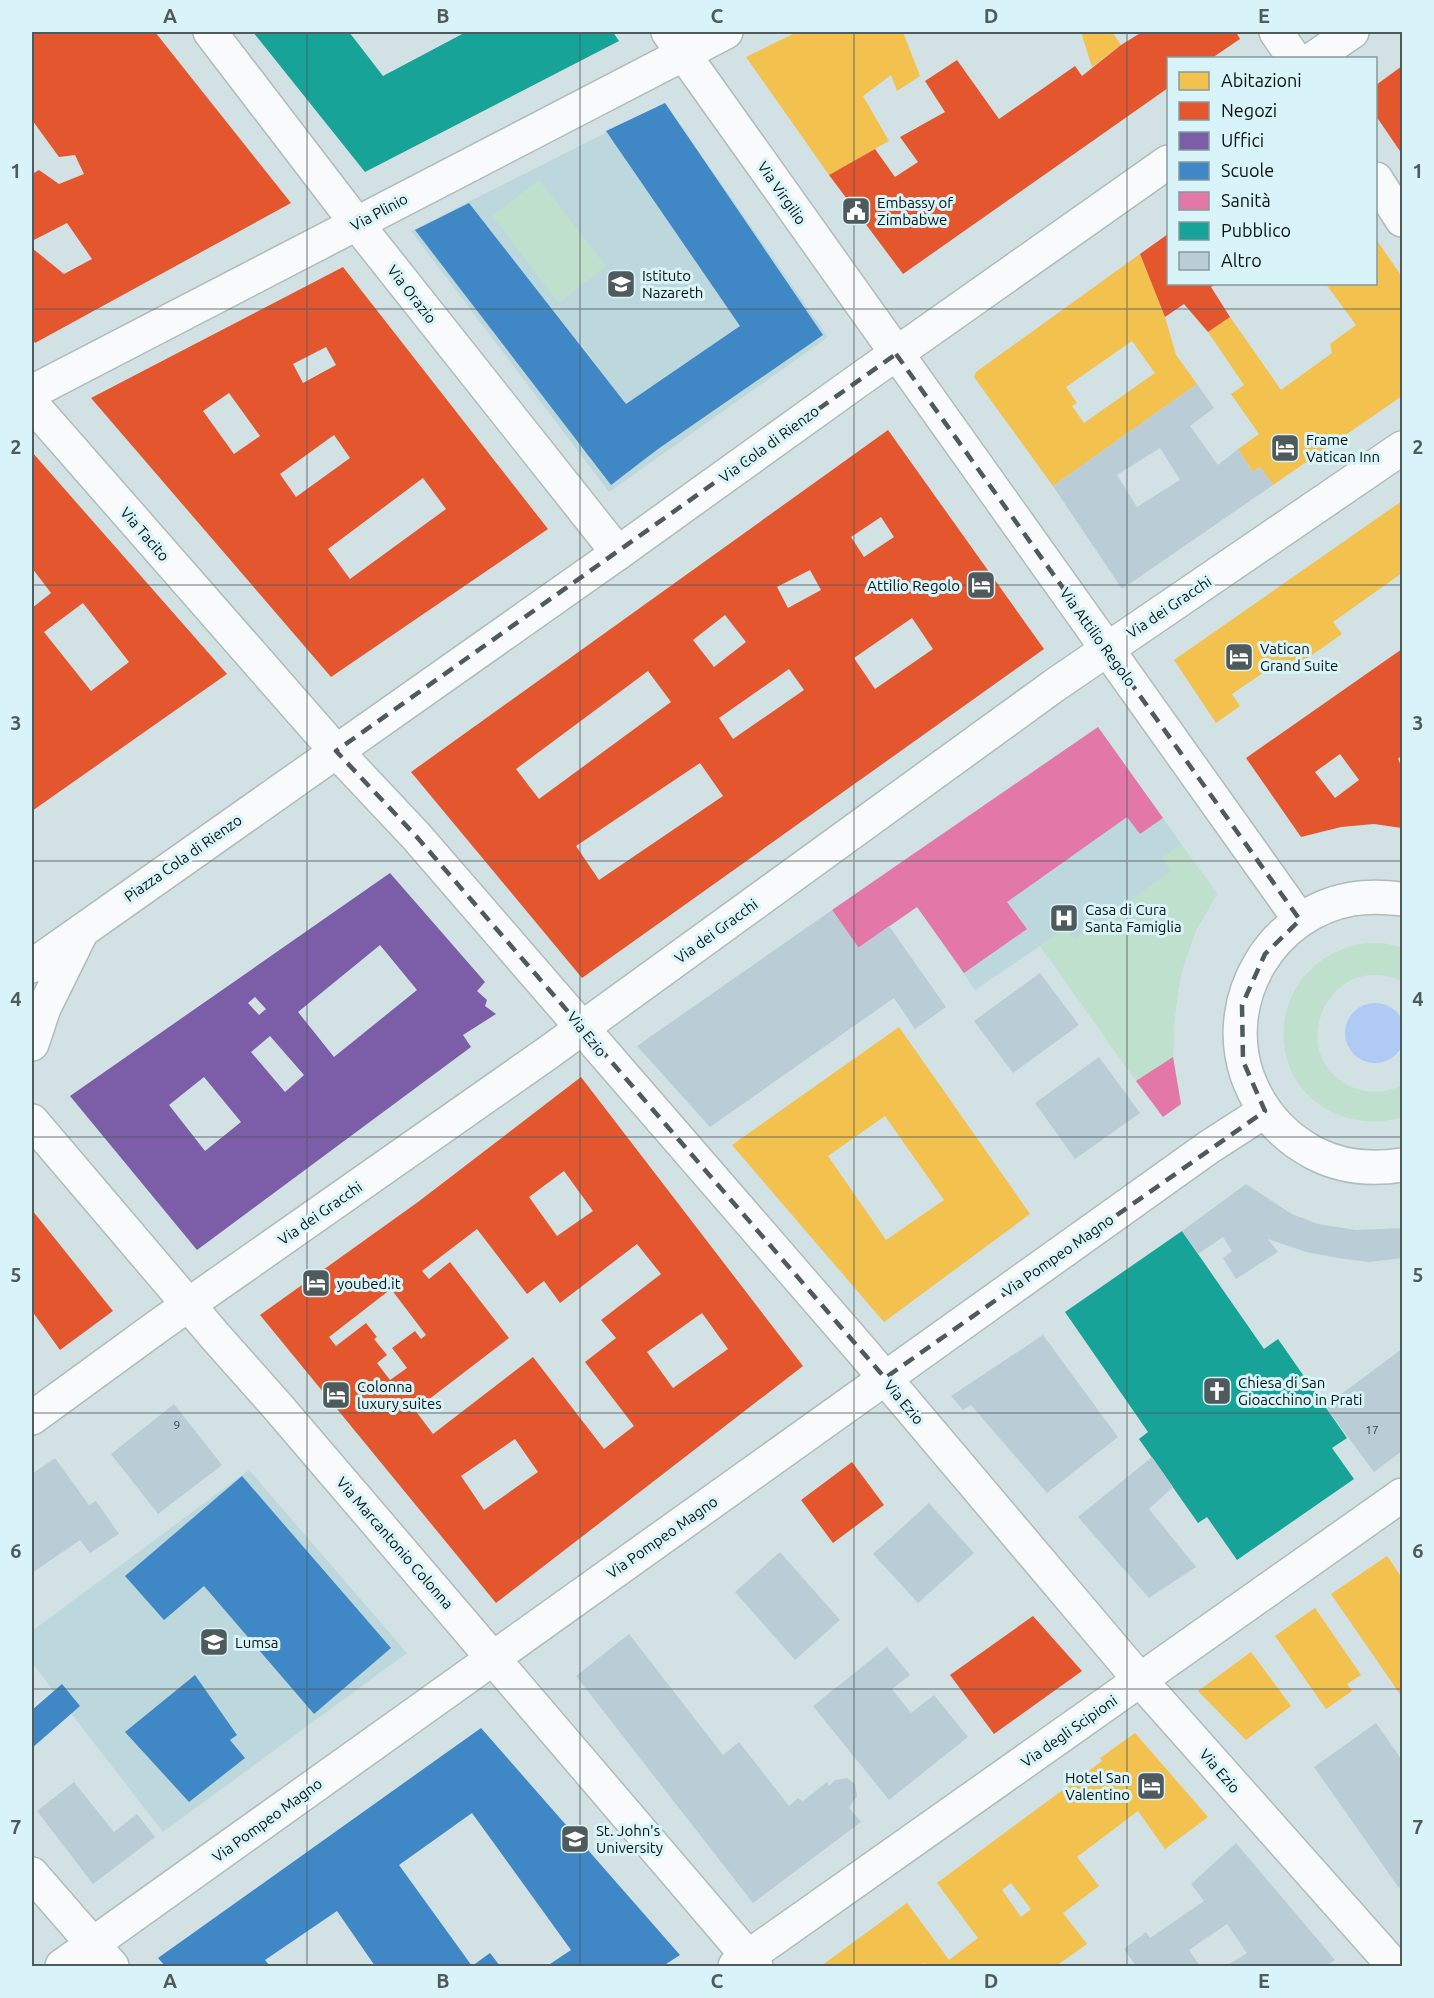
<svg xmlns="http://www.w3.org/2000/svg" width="1434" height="1998" font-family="Ubuntu,sans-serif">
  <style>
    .built { fill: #bdd8dc }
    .green { fill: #bee0cc }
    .water { fill: #afcbf4 }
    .homes { fill: #f2c14e; fill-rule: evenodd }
    .shops { fill: #e4572e; fill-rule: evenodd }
    .offices { fill: #7b5ea7; fill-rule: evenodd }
    .schools { fill: #3f88c5 }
    .health { fill: #e377a8 }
    .public { fill: #17a398 }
    .building { fill: #bacdd6; fill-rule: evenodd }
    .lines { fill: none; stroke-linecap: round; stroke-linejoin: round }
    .minor-casing { stroke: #afbbbd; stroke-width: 36 }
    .major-casing { stroke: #afbbbd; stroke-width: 36 }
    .minor { stroke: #f8fafb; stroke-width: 33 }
    .major { stroke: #f8fafb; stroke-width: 33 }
    .marked { fill: none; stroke: #4f5a5c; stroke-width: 4.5; stroke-dasharray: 12 8; stroke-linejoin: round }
    .grid { fill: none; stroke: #4f5a5c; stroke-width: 1.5; stroke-opacity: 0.55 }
    .labels { text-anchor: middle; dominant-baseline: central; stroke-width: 6; stroke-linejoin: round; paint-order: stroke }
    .number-label { font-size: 12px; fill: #364346 }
    .street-label { font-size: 15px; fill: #081213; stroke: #d8f4f8 }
    .poi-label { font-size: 15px; fill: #081213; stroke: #d8f4f8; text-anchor: start }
    .neatline { fill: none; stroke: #4f5a5c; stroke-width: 2 }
    .grid-label { font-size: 20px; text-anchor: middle; font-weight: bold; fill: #4f5a5c }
  </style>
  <rect width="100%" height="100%" fill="#d2e1e4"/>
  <path class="built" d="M665 103 828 337 609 492 411 231Z
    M1098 727 1217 894 1196 930 1181 972 1174 1014 1173 1057 1181 1104 1163 1117 1040 946 975 990 891 869Z
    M249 1470 407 1653 163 1832 32 1663V1631Z"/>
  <path class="green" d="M539 180 606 266 559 303 492 216Z
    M1181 844 1217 894C1210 906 1202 918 1196 930 1178 972 1174 1012 1173 1057L1136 1081 1040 946 1065 928 1075 940 1171 871 1162 858Z
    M1367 943H1382L1402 947V981C1328 948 1281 1057 1354 1088 1370 1094 1387 1093 1402 1085V1117C1386 1122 1369 1123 1353 1119 1255 1097 1262 958 1367 943Z"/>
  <path class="water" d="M1345 1033a30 30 0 1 1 60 0a30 30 0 1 1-60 0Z"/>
  <path class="homes" d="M797 32H903L920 76 897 91 891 75 863 96 889 141 829 175 746 57Z
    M1081 32H1112L1121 45 1092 67Z
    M1376 239 1402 277V396L1273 485 1260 467 1253 472 1238 449 1259 434 1231 394 1244 385 1208 332 1230 317 1281 390 1332 353 1330 344 1356 325 1326 284H1376Z
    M1140 254 1165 317 1176 355 1197 384 1053 486 974 377 976 372ZM1132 341 1155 373 1084 423 1072 406 1077 403 1066 387Z
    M1402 501V573L1333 622 1342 634 1289 671 1282 660 1232 694 1240 706 1216 723 1174 660Z
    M899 1027 1030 1214 884 1322 732 1145ZM885 1116 944 1200 886 1240 828 1156Z
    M1387 1556 1402 1578V1697L1331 1594Z
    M1315 1608 1361 1675 1347 1684 1352 1691 1326 1709 1275 1636Z
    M1251 1652 1291 1706 1246 1740 1198 1691Z
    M1135 1733 1208 1817 1165 1849 1138 1811 1077 1857 1099 1886 1063 1913 1087 1944 1056 1966H927L924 1963 919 1966H821L907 1903 949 1960 978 1938 937 1883 1102 1761 1100 1758ZM1011 1883 1031 1909 1021 1917 1002 1890Z"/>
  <path class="shops" d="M32 32H155L291 203 35 343 32 339V248L64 274 92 259 67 223 32 241V174L39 170 59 184 84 174 75 155 59 157 32 120Z
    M1142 32H1236L1240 39 1212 58H1168V88L903 274 829 175 875 149 895 177 918 162 900 137 945 112 925 81 957 60 999 119 1075 66 1082 76 1121 45Z
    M1402 66V154L1376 116V85Z
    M1168 234V284H1216L1211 287 1230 317 1208 332 1184 304 1165 317 1140 254Z
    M343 267 548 529 331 677 91 398ZM326 347 336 365 303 383 293 364ZM229 393 260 436 234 454 203 411ZM334 435 350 458 296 497 280 474ZM423 478 446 509 350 579 328 549Z
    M888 430 1044 649 582 978 411 772ZM881 517 894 537 864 557 851 537ZM810 570 821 590 788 608 777 587ZM725 615 746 642 714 667 693 640ZM912 618 933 649 875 689 854 658ZM789 669 804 690 733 739 719 718ZM648 671 671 702 539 799 516 769ZM700 763 723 796 599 880 576 846Z
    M32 452 227 674 32 811V608L51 593 32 568ZM83 603 129 662 91 691 44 632Z
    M1402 649V755L1398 759 1402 767V828L1374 824 1341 827 1301 837 1246 758ZM1340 754 1359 780 1335 798 1315 772Z
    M581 1077 803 1366 496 1603 260 1315 418 1202ZM564 1171 593 1211 557 1236 529 1197ZM477 1229 527 1294 544 1281 560 1303 637 1244 661 1274 601 1320 616 1338 585 1362 634 1426 604 1449 533 1357 433 1434 415 1410 509 1338 450 1262 429 1279 422 1271ZM391 1289 426 1335 421 1339 415 1331 392 1348 407 1368 390 1380 377 1363 387 1355 374 1339 377 1337 366 1323 336 1346 329 1337ZM702 1313 728 1349 673 1388 647 1352ZM515 1439 538 1472 484 1510 461 1476Z
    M32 1210 113 1311 60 1350 32 1311Z
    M852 1462 884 1505 833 1543 801 1500Z
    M1033 1616 1082 1671 994 1734 950 1675Z"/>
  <path class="offices" d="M390 873 485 982 477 991 487 1000 485 1006 496 1014 463 1035 471 1047 197 1250 70 1096ZM380 945 417 990 334 1057 298 1012ZM255 997 266 1009 259 1015 248 1003ZM270 1036 304 1075 285 1092 251 1052ZM204 1077 241 1122 205 1151 169 1105Z"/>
  <path class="schools" d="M665 103 823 335 658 449 611 485 415 230 469 203 626 404 740 326 606 131Z
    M242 1476 391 1648 314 1714 204 1586 164 1620 125 1576Z
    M195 1675 237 1735 230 1740 245 1758 189 1802 125 1732Z
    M62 1684 80 1706 32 1748V1710Z
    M481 1728 680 1955 663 1966H547L571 1950 472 1813 399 1865 472 1966 490 1953 500 1966H375L337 1911 265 1960 270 1966H165L158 1958Z"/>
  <path class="health" d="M1098 727 1163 818 1140 834 1127 817 1007 902 1027 929 964 973 917 907 858 948 832 910Z
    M1173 1057 1181 1104 1163 1117 1136 1081Z"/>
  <path class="public" d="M253 32H349L383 76 466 32H613L619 41 365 172Z
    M1182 1231 1264 1349 1278 1339 1347 1438 1332 1448 1354 1479 1237 1560 1207 1517 1198 1523 1139 1439 1148 1432 1065 1312Z"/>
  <path class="building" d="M1197 384 1214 408 1190 426 1218 465 1238 449 1253 472 1260 467 1273 485 1122 589 1053 486ZM1160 448 1180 480 1137 507 1117 475Z
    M832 910 859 948 889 926 946 1007 915 1029 894 998 710 1127 637 1046Z
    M1040 973 1079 1025 1013 1073 974 1021Z
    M1099 1057 1140 1113 1075 1159 1035 1103Z
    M1246 1184 1292 1214 1318 1224 1356 1230 1402 1228V1258L1370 1262 1338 1258 1306 1252 1268 1239 1278 1252 1236 1279 1223 1258 1232 1251 1223 1237 1198 1254 1182 1231Z
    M1043 1335 1118 1437 1047 1493 971 1405 963 1410 951 1396Z
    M1402 1349V1451L1374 1472 1325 1406Z
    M174 1404 222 1465 158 1514 111 1454Z
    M1152 1457 1173 1487 1149 1509 1196 1567 1149 1598 1078 1517Z
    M55 1458 89 1505 96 1501 119 1534 90 1553 80 1540 32 1573V1474Z
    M929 1503 974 1553 918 1603 873 1554Z
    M780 1552 840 1620 795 1660 735 1592Z
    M629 1634 723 1755 739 1742 789 1806 798 1798 803 1801 827 1782 829 1786 835 1780 847 1778 855 1784 857 1796 849 1808 861 1822 753 1903 576 1676Z
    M887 1647 910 1675 892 1689 911 1713 934 1695 968 1737 889 1800 813 1706Z
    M1376 1723 1402 1760V1885L1399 1888 1314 1767Z
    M74 1782 114 1832 137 1814 155 1837 93 1884 37 1811Z
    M1236 1843 1335 1960 1326 1966H1226L1247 1953 1227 1924 1189 1950 1200 1966H1136L1124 1949 1146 1932 1150 1938 1204 1901 1191 1884Z"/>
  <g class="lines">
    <g class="minor-casing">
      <path id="minor" d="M210 32 357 224 618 553
        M668 32 1300 920
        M1276 32 1294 58
        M1376 179 1402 220
        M32 392 726 32
        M32 404 336 751 416 836 862 1351 1140 1680 1394 1966
        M1402 899C1386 897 1369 896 1352 899 1272 913 1221 998 1247 1075 1259 1109 1282 1136 1314 1153 1341 1167 1372 1170 1402 1165
        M32 1121 215 1336 278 1407 756 1966
        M32 1418 161 1324 549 1052 1055 685 1402 448
        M32 1874 112 1966
        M62 1966 1209 1147 1265 1111
        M735 1966 1402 1495"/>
    </g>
    <g class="major-casing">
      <path id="major" d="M1314 58 1352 32
        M32 966 618 553 856 382 1168 162
        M32 1044 44 1008 81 933"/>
    </g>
    <use href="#minor" class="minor"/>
    <use href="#major" class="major"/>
  </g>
  <path class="marked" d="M896 354 1300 920 1265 954 1242 1005 1243 1061 1265 1111 885 1378 416 836 336 751Z"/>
  <path class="grid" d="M307 32V1966M580 32V1966M854 32V1966M1127 32V1966M32 309H1402M32 585H1402M32 861H1402M32 1137H1402M32 1413H1402M32 1689H1402"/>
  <defs>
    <g id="civic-square" transform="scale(1.5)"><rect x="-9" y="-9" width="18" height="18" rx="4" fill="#4f5a5c" stroke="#d8f4f8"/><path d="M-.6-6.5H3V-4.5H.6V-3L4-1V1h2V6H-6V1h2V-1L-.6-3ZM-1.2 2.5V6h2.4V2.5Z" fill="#fff"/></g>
    <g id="school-square" transform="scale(1.5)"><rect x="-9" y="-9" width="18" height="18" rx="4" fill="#4f5a5c" stroke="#d8f4f8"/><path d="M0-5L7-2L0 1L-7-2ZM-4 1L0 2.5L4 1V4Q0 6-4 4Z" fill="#fff"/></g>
    <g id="hotel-square" transform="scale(1.5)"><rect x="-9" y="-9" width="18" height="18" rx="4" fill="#4f5a5c" stroke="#d8f4f8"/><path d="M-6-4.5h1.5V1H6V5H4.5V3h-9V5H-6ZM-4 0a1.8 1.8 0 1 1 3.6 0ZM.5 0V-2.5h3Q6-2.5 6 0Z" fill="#fff"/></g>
    <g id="hospital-square" transform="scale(1.5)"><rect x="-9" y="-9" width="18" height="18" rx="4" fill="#4f5a5c" stroke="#d8f4f8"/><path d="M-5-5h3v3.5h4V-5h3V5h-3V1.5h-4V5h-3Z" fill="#fff"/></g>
    <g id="church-square" transform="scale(1.5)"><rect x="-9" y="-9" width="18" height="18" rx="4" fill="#4f5a5c" stroke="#d8f4f8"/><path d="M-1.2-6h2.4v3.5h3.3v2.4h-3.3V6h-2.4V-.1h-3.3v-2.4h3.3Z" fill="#fff"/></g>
    <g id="university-square" transform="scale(1.5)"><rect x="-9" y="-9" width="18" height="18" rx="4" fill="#4f5a5c" stroke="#d8f4f8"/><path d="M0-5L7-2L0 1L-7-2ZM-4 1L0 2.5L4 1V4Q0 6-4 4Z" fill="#fff"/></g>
  </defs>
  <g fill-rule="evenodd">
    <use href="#civic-square" x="856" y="211"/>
    <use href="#school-square" x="621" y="284"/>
    <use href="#hotel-square" x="1285" y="448"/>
    <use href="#hotel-square" x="981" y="585"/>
    <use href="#hotel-square" x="1239" y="657"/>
    <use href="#hospital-square" x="1064" y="918"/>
    <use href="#hotel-square" x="316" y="1283"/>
    <use href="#church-square" x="1217" y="1391"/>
    <use href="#hotel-square" x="336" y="1395"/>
    <use href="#university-square" x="214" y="1642"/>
    <use href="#hotel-square" x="1151" y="1786"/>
    <use href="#university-square" x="575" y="1839"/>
  </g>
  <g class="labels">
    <g class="number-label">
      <text x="177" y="1424">9</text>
      <text x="1372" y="1429">17</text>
    </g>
    <g class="street-label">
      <text transform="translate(782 193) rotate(55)">Via Virgilio</text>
      <text transform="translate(379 212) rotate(-28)">Via Plinio</text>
      <text transform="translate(412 294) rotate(52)">Via Orazio</text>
      <text transform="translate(769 444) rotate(-36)">Via Cola di Rienzo</text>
      <text transform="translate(145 534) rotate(49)">Via Tacito</text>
      <text transform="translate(1169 607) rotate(-34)">Via dei Gracchi</text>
      <text transform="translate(1098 637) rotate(54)">Via Attilio Regolo</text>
      <text transform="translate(183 858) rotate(-35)">Piazza Cola di Rienzo</text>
      <text transform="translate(716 931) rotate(-36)">Via dei Gracchi</text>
      <text transform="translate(587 1034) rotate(51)">Via Ezio</text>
      <text transform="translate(320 1213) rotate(-35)">Via dei Gracchi</text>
      <text transform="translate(1058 1255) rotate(-35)">Via Pompeo Magno</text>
      <text transform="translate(904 1402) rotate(50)">Via Ezio</text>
      <text transform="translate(662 1537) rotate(-35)">Via Pompeo Magno</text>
      <text transform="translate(395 1543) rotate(49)">Via Marcantonio Colonna</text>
      <text transform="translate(1069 1731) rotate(-35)">Via degli Scipioni</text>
      <text transform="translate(1220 1771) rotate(49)">Via Ezio</text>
      <text transform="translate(267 1820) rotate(-36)">Via Pompeo Magno</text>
    </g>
    <g class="poi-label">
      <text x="877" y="202">Embassy of<tspan x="877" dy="17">Zimbabwe</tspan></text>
      <text x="642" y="275">Istituto<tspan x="642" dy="17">Nazareth</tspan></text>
      <text x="1306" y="439">Frame<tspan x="1306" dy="17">Vatican Inn</tspan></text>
      <text x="960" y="585" text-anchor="end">Attilio Regolo</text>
      <text x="1260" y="648">Vatican<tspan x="1260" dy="17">Grand Suite</tspan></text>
      <text x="1085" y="909">Casa di Cura<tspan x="1085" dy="17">Santa Famiglia</tspan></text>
      <text x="337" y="1283">youbed.it</text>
      <text x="1238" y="1382">Chiesa di San<tspan x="1238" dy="17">Gioacchino in Prati</tspan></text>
      <text x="357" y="1386">Colonna<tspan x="357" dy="17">luxury suites</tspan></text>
      <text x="235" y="1642">Lumsa</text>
      <text x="1130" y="1777" text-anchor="end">Hotel San<tspan x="1130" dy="17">Valentino</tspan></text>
      <text x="596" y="1830">St. John's<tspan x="596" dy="17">University</tspan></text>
    </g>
  </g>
  <rect width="1434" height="1998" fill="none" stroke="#d8f4f8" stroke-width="66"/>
  <rect x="1167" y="57" width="210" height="228" fill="#d8f4f8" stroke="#859a9c" stroke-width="1.5"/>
  <rect x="1179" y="72" width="30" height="18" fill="#f2c14e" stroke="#859a9c" stroke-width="1.5"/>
  <text x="1221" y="87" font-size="18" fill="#081213">Abitazioni</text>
  <rect x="1179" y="102" width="30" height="18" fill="#e4572e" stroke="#859a9c" stroke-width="1.5"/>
  <text x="1221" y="117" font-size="18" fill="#081213">Negozi</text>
  <rect x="1179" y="132" width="30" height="18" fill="#7b5ea7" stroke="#859a9c" stroke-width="1.5"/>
  <text x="1221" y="147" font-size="18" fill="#081213">Uffici</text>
  <rect x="1179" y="162" width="30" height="18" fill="#3f88c5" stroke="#859a9c" stroke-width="1.5"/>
  <text x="1221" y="177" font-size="18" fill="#081213">Scuole</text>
  <rect x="1179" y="192" width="30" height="18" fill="#e377a8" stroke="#859a9c" stroke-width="1.5"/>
  <text x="1221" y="207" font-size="18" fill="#081213">Sanità</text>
  <rect x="1179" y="222" width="30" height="18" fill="#17a398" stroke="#859a9c" stroke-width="1.5"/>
  <text x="1221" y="237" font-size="18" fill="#081213">Pubblico</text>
  <rect x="1179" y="252" width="30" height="18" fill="#bacdd6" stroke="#859a9c" stroke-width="1.5"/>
  <text x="1221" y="267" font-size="18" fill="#081213">Altro</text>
  <rect x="33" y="33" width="1368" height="1932" class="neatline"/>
  <g class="grid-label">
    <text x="170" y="23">A</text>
    <text x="443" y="23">B</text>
    <text x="717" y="23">C</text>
    <text x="991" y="23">D</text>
    <text x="1264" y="23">E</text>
    <text x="16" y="178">1</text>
    <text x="1418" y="178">1</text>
    <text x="16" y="454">2</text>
    <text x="1418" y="454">2</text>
    <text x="16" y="730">3</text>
    <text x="1418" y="730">3</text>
    <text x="16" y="1006">4</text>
    <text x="1418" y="1006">4</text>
    <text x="16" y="1282">5</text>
    <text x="1418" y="1282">5</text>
    <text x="16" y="1558">6</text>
    <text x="1418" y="1558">6</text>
    <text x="16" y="1834">7</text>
    <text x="1418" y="1834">7</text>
    <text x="170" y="1988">A</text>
    <text x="443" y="1988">B</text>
    <text x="717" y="1988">C</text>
    <text x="991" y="1988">D</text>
    <text x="1264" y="1988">E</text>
  </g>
</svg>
